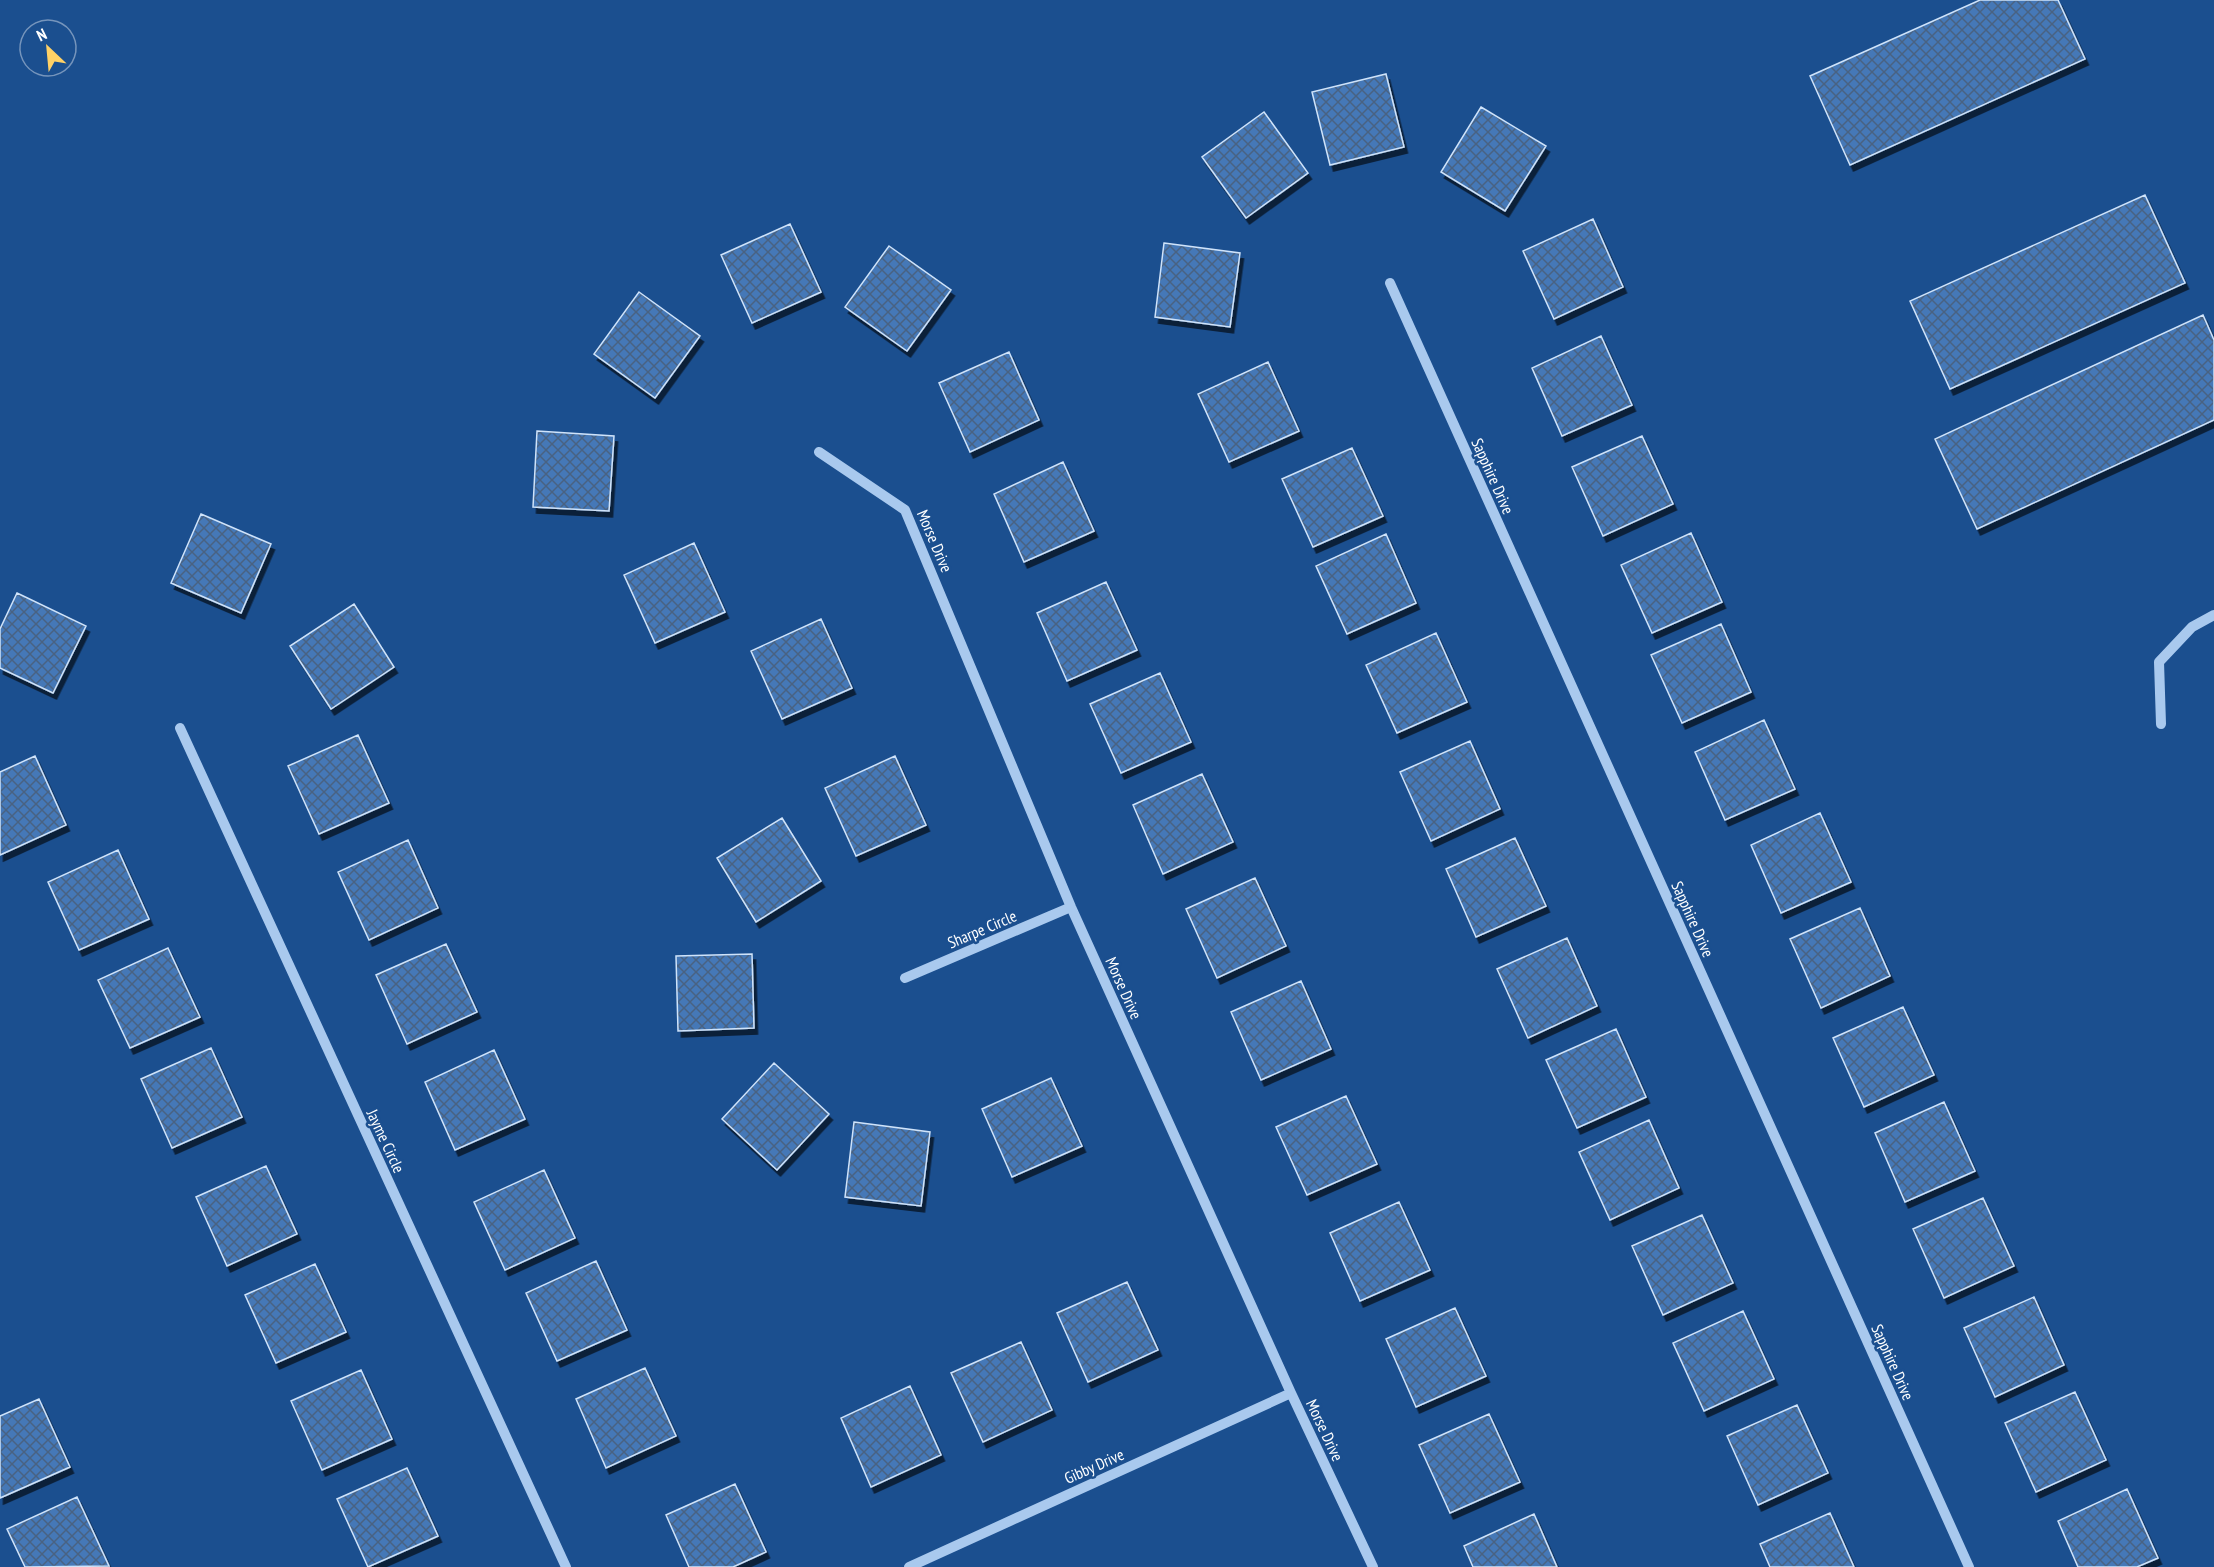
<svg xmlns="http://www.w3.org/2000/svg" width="2214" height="1567" font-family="'PT Sans Narrow',sans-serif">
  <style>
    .building { fill: url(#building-cross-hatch); stroke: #cfe3fa; stroke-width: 1.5; filter: url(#shadow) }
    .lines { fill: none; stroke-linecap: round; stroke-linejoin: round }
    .minor { stroke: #a9c9ee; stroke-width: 10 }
    .labels { text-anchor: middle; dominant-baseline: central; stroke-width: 5; stroke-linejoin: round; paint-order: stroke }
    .street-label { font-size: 16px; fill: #fff; stroke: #1b4f8f }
  </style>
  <defs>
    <pattern id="building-cross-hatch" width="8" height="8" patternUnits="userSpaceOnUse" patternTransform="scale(1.5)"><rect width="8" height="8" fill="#4478b7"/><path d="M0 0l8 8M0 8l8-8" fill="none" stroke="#486282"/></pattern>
    <filter id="shadow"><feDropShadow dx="3.5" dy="6" stdDeviation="0" flood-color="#0009"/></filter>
  </defs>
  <rect width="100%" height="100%" fill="#1b4f8f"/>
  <path class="building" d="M1980 0H2058L2085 59 1850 165 1810 76Z
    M1386 74 1404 147 1330 165 1312 92Z
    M1481 107 1546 146 1505 211 1441 172Z
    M1264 112 1308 173 1246 218 1202 157Z
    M2145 195 2185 283 1950 389 1910 301Z
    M1593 219 1623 287 1554 319 1523 251Z
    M790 224 821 292 752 323 721 255Z
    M1164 243 1240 253 1230 327 1155 317Z
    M889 246 951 290 907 351 845 307Z
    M639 292 700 336 655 398 594 354Z
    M2203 315 2214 340V420L1977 529 1935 439Z
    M1601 336 1632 405 1562 436 1532 368Z
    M1009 352 1039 420 970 452 939 383Z
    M1268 362 1299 431 1229 462 1198 394Z
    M537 431 614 436 609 511 533 507Z
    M1642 436 1673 504 1603 536 1572 467Z
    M1352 448 1383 516 1313 547 1282 479Z
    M1063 462 1094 531 1024 562 994 494Z
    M201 514 271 544 241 613 171 583Z
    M1691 533 1722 602 1652 633 1621 565Z
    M1386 534 1416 603 1347 634 1316 566Z
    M694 543 725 612 655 643 624 575Z
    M1106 582 1137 650 1067 681 1037 613Z
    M17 593 86 626 53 693 0 668V629Z
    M354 604 394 667 331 709 290 646Z
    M821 619 852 688 782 719 751 651Z
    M1721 624 1751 692 1682 723 1651 655Z
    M1436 633 1467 702 1397 733 1366 665Z
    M1160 673 1191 742 1121 773 1090 704Z
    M1764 720 1795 789 1725 820 1695 752Z
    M358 735 389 803 319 834 288 766Z
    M1470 741 1500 809 1431 841 1400 772Z
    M35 756 66 825 0 855V772Z
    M895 756 926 825 856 856 825 788Z
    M1202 774 1233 842 1163 874 1133 805Z
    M1820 813 1851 882 1781 913 1751 845Z
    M782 818 821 881 756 922 717 858Z
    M1515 838 1546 906 1476 937 1446 869Z
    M408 840 438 908 369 940 338 872Z
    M118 850 149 919 79 950 48 882Z
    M1255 878 1286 946 1217 978 1186 909Z
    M1860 908 1890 976 1821 1008 1790 939Z
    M1567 938 1597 1006 1528 1038 1497 969Z
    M446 944 477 1012 407 1044 376 975Z
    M168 948 200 1017 130 1048 98 980Z
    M752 954 754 1028 678 1031 676 956Z
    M1301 981 1331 1049 1261 1080 1231 1012Z
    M1903 1007 1934 1075 1864 1107 1833 1038Z
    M1616 1029 1646 1097 1577 1128 1546 1060Z
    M211 1048 242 1117 172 1148 141 1079Z
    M494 1050 525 1119 455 1150 425 1082Z
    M774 1063 829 1114 777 1170 722 1119Z
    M1051 1078 1082 1146 1012 1177 982 1109Z
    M1346 1096 1377 1164 1307 1195 1276 1127Z
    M1944 1102 1975 1171 1905 1202 1875 1133Z
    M1649 1120 1679 1188 1610 1220 1579 1152Z
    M854 1122 930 1132 921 1206 845 1197Z
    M266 1166 297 1234 227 1266 196 1197Z
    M544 1170 575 1238 505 1270 474 1202Z
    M1983 1198 2014 1266 1944 1298 1913 1229Z
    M1399 1202 1430 1270 1360 1301 1330 1233Z
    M1702 1215 1733 1283 1663 1315 1632 1246Z
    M596 1261 627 1330 557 1361 526 1293Z
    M315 1264 346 1332 276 1363 245 1295Z
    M1127 1282 1158 1350 1088 1382 1057 1313Z
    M2034 1297 2064 1365 1995 1397 1964 1328Z
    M1455 1308 1486 1376 1416 1407 1386 1339Z
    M1743 1311 1774 1379 1704 1411 1673 1343Z
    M1021 1342 1052 1410 983 1442 951 1373Z
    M645 1368 676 1436 606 1468 576 1399Z
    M361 1370 392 1439 322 1470 291 1401Z
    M910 1386 941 1455 871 1487 841 1418Z
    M2075 1392 2106 1460 2036 1492 2005 1423Z
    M39 1399 70 1467 0 1498V1416Z
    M1797 1405 1828 1473 1758 1505 1727 1436Z
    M1489 1414 1520 1482 1450 1513 1419 1445Z
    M407 1468 438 1536 368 1567 337 1499Z
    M735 1484 766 1552 733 1567H689L666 1515Z
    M2127 1489 2158 1558 2137 1567H2078L2058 1521Z
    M77 1497 109 1566 25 1567 7 1529Z
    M1830 1513 1854 1567H1770L1760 1544Z
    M1534 1514 1557 1567H1473L1464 1546Z"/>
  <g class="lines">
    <path class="minor" d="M1390 283 1969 1567
      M819 452 905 510 1071 907 1291 1393 1373 1567
      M2161 724 2159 662 2192 627 2214 615
      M180 728 566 1567
      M905 978 1071 907
      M909 1567 1291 1393"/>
  </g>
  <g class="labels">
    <g class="street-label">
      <text transform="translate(1493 476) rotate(66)">Sapphire Drive</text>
      <text transform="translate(935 541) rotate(67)">Morse Drive</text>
      <text transform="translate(1693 919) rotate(66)">Sapphire Drive</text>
      <text transform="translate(982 929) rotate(-23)">Sharpe Circle</text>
      <text transform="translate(1124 988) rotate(66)">Morse Drive</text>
      <text transform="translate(386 1141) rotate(65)">Jayme Circle</text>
      <text transform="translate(1893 1362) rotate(66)">Sapphire Drive</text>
      <text transform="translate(1325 1430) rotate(65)">Morse Drive</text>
      <text transform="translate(1094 1466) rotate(-24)">Gibby Drive</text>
    </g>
  </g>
  <g transform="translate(48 48) rotate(334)"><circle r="28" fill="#1b4f8f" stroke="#7695bc" stroke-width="1.5"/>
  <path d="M0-4.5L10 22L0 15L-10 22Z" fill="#ffd166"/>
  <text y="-9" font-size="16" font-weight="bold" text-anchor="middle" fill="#ffffff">N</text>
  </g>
</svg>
